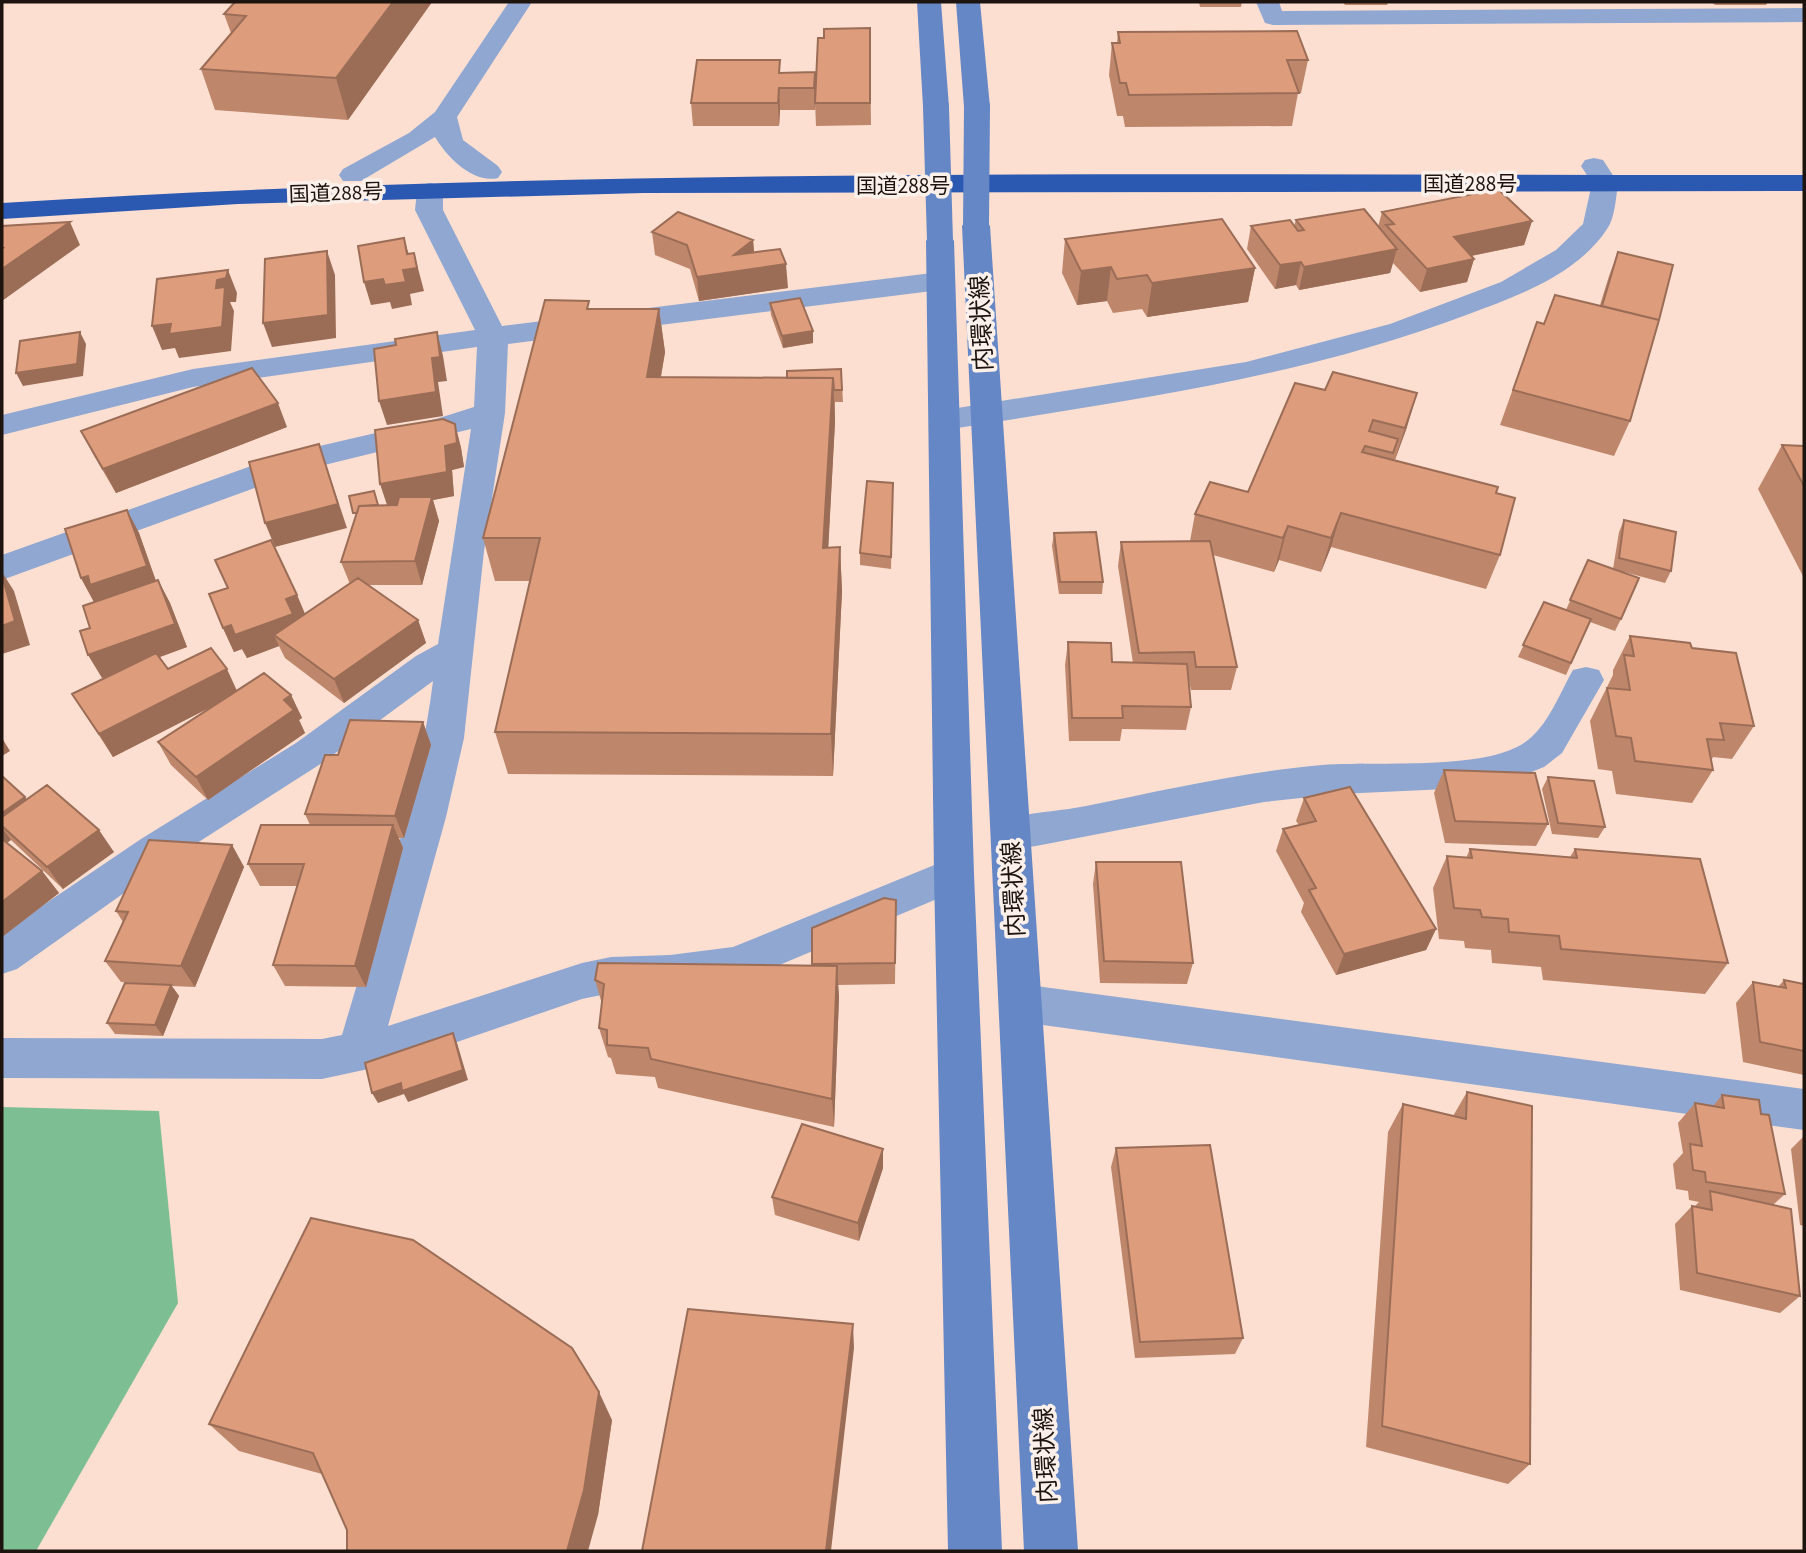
<svg xmlns="http://www.w3.org/2000/svg" width="1806" height="1553" font-family="'Source Sans 3','Noto Sans JP',sans-serif">
  <style>
    .forest { fill: #7ebe93 }
    .lines { fill: none; stroke-linecap: round; stroke-linejoin: round }
    .street { fill: #8fa7d1; fill-rule: evenodd }
    .secondary { fill: #6587c5; fill-rule: evenodd }
    .highway { fill: #2b59b2; fill-rule: evenodd }
    .secondary-bridge { stroke: #6587c5; stroke-width: 26 }
    .wall { fill: #be866b }
    .shaded-wall { fill: #9b6d57 }
    .building { fill: #dd9c7c; stroke: #9b6d57; stroke-width: 2 }
    .labels { text-anchor: middle; dominant-baseline: central; stroke-width: 7; stroke-linejoin: round; paint-order: stroke }
    .far-street-label { font-size: 21px; fill: #1d140f; stroke: #fcf0eb }
    .street-label { font-size: 24px; fill: #1d140f; stroke: #fcf0eb }
  </style>
  <rect width="100%" height="100%" fill="#fcdfd1"/>
  <path class="forest" d="M2 1107 159 1111 178 1303 36 1551H2Z"/>
  <g class="lines">
    <path class="street" d="M509 2H532L457 117 463 140 498 166 502 172 498 178C473 184 447 157 435 137L361 181H343L339 175 343 169 409 133 435 112Z
      M1256 2H1279L1282 11 1804 8V22L1273 25 1265 23Z
      M1594 158 1603 160 1618 183C1616 197 1615 218 1607 229 1577 275 1517 296 1469 314 1298 379 1124 401 945 430L934 427 929 420 934 413 945 410 1246 362 1390 324 1501 282 1556 250 1583 224 1592 183 1581 166 1585 160Z
      M430 183 439 185 443 191V210L502 326 940 272 950 275 954 281 950 287 940 290 508 344 505 413 484 551 464 738 446 817 388 1026 582 963 611 957 670 955 733 947 954 857 968 862 974 874 968 886 736 983 670 991 611 993 582 999 396 1063 322 1079 2 1078V1038L322 1039 342 1035C376 918 418 802 433 681L322 763 169 861 17 969 2 974V933L141 839 296 743 416 656 438 644 471 429 304 470 2 580V555L285 454 436 419 474 407 477 347 193 387 2 435V415L193 369 475 330 415 210 417 191 421 185Z
      M1586 667 1599 670 1604 680 1562 753 1544 767 1511 780 1468 788 1339 794 1264 802 1036 846 1011 849 997 844 991 833 997 822C1025 812 1057 812 1086 806 1165 790 1242 772 1322 765 1377 761 1470 770 1517 747 1546 733 1558 696 1573 670Z
      M1021 984 1804 1089V1130L1021 1022 1006 1016 999 1003 1006 990Z"/>
    <path class="secondary" d="M917 2H941L949 107 945 112H927L923 107Z
      M956 2H980L990 107 986 112H968L964 107Z
      M976 218 986 220 990 226 1078 1551H1024L962 226 966 220Z
      M940 233 950 235 954 241 974 874 1002 1551H948L934 874 926 241 930 235Z"/>
    <path class="highway" d="M1804 175V191L643 193 238 204 2 219V203C602 165 1203 176 1804 175Z"/>
    <path class="secondary-bridge" d="M936 107 940 241
      M976 226 977 107"/>
  </g>
  <path class="wall" d="M432 2 348 120 215 110 201 69 231 33 224 14Z
    M1199 2H1242L1241 7H1200Z
    M1343 2H1388L1387 5H1345Z
    M1417 2H1468L1467 3H1417Z
    M1712 2H1768L1766 5H1715Z
    M870 28 871 125 816 126 815 102V110H780L779 126H693L691 103 781 73 815 72 816 93 824 38Z
    M1118 32 1308 60 1301 93H1298L1292 126 1125 127 1123 116H1117L1109 75 1112 43H1117Z
    M1382 212 1532 221 1524 245 1471 256 1474 259 1467 282 1420 292 1393 263 1390 273 1299 290 1296 285 1275 289 1247 249 1251 226H1294L1296 220 1378 227Z
    M652 232 753 240 754 252 788 288 699 301 690 269 655 255Z
    M1065 239 1255 268 1248 302 1147 317 1142 309 1113 313 1107 301 1077 305 1062 273Z
    M1618 252 1630 421 1614 456 1500 425 1537 322 1544 324 1600 305 1609 276Z
    M770 303 813 331V343L783 348 771 315Z
    M591 309H659L665 352 661 377 787 378 841 369 843 402H835V422L828 547H840L842 591 833 776 508 774 495 732 530 581H495L483 538Z
    M1295 383 1407 427 1395 460 1496 493 1500 555 1486 589 1331 547 1321 572 1279 560 1274 572 1213 555 1237 667 1231 690H1191L1188 675 1191 707 1186 730 1122 729 1120 741H1069L1065 665 1068 642 1112 662 1133 663 1118 566 1121 542 1190 541 1195 514 1248 492Z
    M455 424 461 448 464 467 452 470 454 496 433 500 439 521 422 585H369L418 620 426 643 344 703 285 658 279 646 247 658 242 649 234 652 223 628 297 595 305 614 350 584 341 562 379 505H387Z
    M287 427 116 493 93 454 81 431Z
    M1782 445 1804 446V578L1758 489Z
    M893 483 891 569 860 565V553Z
    M127 510 139 533 156 581 158 580 170 603 187 647 160 657 168 669 237 690 291 695 302 718 299 720 305 733 208 800 171 765 158 742 219 703 113 757 72 694 109 676 102 678 90 628 94 602 81 578Z
    M1624 520 1671 571 1665 583 1624 572 1621 619 1615 631 1590 622 1566 675 1518 657 1544 602 1566 610 1588 560 1613 569 1619 532Z
    M1054 533 1103 582 1102 594H1059L1052 546Z
    M1630 636 1692 648 1754 726 1732 759 1713 757 1711 761 1713 770 1692 803 1616 794 1612 771 1598 769 1590 721 1613 675V670Z
    M423 722 431 745 404 838H399L403 848 366 987 285 986 273 965 297 886H260L248 864 310 825 305 814 338 755Z
    M1444 770 1548 824 1536 846 1445 843 1434 793Z
    M2 776 27 800 114 852 63 889 11 840 7 843 42 871 59 893 2 937Z
    M1548 777 1605 827 1598 838 1552 834 1542 789Z
    M1304 798 1436 929 1426 950 1336 975 1301 912 1304 903 1276 851 1283 829 1299 825 1296 821Z
    M232 845 244 867 195 987 172 986 179 996 163 1036 115 1034 107 1023 134 983 121 982 105 961 123 922 116 911Z
    M1470 849 1570 857 1575 849 1728 963 1705 994 1543 980 1541 967 1492 963 1491 950 1465 948 1464 941 1439 939 1433 888 1447 856 1466 858Z
    M1096 862 1193 963 1187 984 1100 983 1093 884Z
    M896 900 895 984 838 985 839 997 834 1127 658 1088 655 1077 616 1074 611 1058 608 1057 599 1028 602 1004 595 980 813 966 812 928Z
    M1784 980 1804 984V1075L1743 1062 1736 1003 1753 982 1778 987Z
    M1467 1092 1530 1464 1508 1484 1366 1447 1388 1132 1403 1104 1453 1116Z
    M1722 1095 1761 1114 1785 1194 1773 1205 1800 1296 1780 1313 1680 1290 1675 1224 1692 1206H1695L1699 1202 1689 1200 1688 1191 1676 1189 1673 1164 1683 1153 1678 1123 1695 1103 1713 1106Z
    M1804 1136V1226L1800 1225 1791 1149Z
    M1116 1148 1243 1338 1235 1354 1135 1358 1111 1167Z
    M883 1168 859 1241 775 1215 772 1197Z
    M612 1420 598 1515 347 1530 322 1474 239 1451 209 1424Z"/>
  <path class="shaded-wall" d="M393 2H432L348 120 336 78Z
    M815 72 816 95 815 110 814 88Z
    M779 88 780 110 779 126 778 103Z
    M1532 221 1524 245 1446 261 1454 237Z
    M70 222 80 245 2 301V269Z
    M404 238 411 262 414 253 424 291 410 294 412 305 392 309 390 302 371 305 364 282 407 254Z
    M753 240 755 263 786 264 788 288 699 301 697 277 734 255Z
    M1397 249 1390 273 1299 290 1304 267Z
    M327 251 335 275 336 338 272 347 263 323Z
    M1474 259 1467 282 1420 292 1427 269Z
    M1301 262 1296 285 1275 289 1280 265Z
    M1111 267 1107 301 1077 305 1081 271Z
    M1255 268 1248 302 1147 317 1152 283Z
    M228 270 237 293 236 302H230L234 311 231 351 179 358 175 348 162 350 152 326 216 288 217 280Z
    M659 309 665 352 653 421 647 377Z
    M813 331V343L783 348 782 336Z
    M80 332 86 344 83 376 23 386 16 373Z
    M437 332 443 356 447 381 438 382 443 416 387 425 379 401 432 358Z
    M833 378 835 422 826 591 823 548Z
    M1417 393 1407 427 1394 462 1405 428Z
    M278 403 287 427 116 493 103 469Z
    M455 424 461 448 464 467 452 470 454 496 433 500 439 521 422 585 415 561 388 508 380 484 445 446Z
    M319 444 347 528 275 547 265 523Z
    M127 510 139 533 159 590 94 602 81 578Z
    M1341 513 1331 547 1321 572 1331 538Z
    M1288 526 1279 560 1274 572 1283 538Z
    M840 547 842 591 833 776 831 734Z
    M2 572 14 591 30 645 2 654Z
    M158 580 170 603 187 647 102 678 88 655Z
    M297 595 307 619 274 635 279 646 247 658 242 649 234 652 223 628 286 599Z
    M418 620 426 643 344 703 334 679Z
    M227 669 238 693 113 757 99 734Z
    M291 695 302 718 299 720 305 733 208 800 196 777 284 700Z
    M423 722 431 745 404 838 395 816Z
    M2 738 10 751 2 756Z
    M25 797 41 820 2 826V813Z
    M393 825 403 848 366 987 355 966Z
    M2 828 11 840 2 846Z
    M99 830 114 852 63 889 47 867Z
    M232 845 244 867 195 987 181 966Z
    M42 871 59 893 2 937V902Z
    M1436 929 1426 950 1336 975 1344 954Z
    M837 966 839 997 834 1127 832 1099Z
    M171 985 179 996 163 1036 155 1025Z
    M453 1033 457 1043 468 1080 408 1102 404 1094 378 1103 372 1093Z
    M883 1149V1168L859 1241 858 1223Z
    M853 1324 854 1348 831 1551H826Z
    M599 1392 612 1420 598 1515 588 1551H567Z"/>
  <path class="building" d="M235 2H393L336 78 201 69 246 16 224 14Z
    M870 28V103H815L818 38H824V29Z
    M1297 31 1308 60H1287L1299 93 1129 95 1126 83H1120L1112 43H1120L1118 32Z
    M697 60H780L779 73 815 72 814 88H779L778 103H691Z
    M1498 189 1532 221 1454 237 1474 259 1427 269 1386 225 1394 224 1382 212Z
    M1364 209 1397 249 1304 267 1301 262 1280 265 1251 226 1290 220 1298 231 1304 230 1296 220Z
    M678 212 753 240 734 255 780 249 786 264 697 277 687 245 652 232Z
    M1222 219 1255 268 1152 283 1147 275 1117 279 1111 267 1081 271 1065 239Z
    M70 222 2 269V249L3 248H2V226Z
    M404 238 407 254 414 253 417 268 403 270 406 282 385 285 383 279 364 282 358 246Z
    M327 251 328 315 263 323 265 259Z
    M1618 252 1673 265 1659 320 1602 306Z
    M228 270 226 278 217 280 216 288 225 287 222 327 169 334 171 324 152 326 157 279Z
    M1555 295 1659 320 1630 421 1513 390 1537 322 1544 324Z
    M800 298 813 331 782 336 770 303Z
    M545 300 589 301 587 309H659L647 377 833 378 823 548 840 547 831 734 495 732 540 538H483Z
    M80 332 77 364 16 373 20 341Z
    M437 332 440 357 432 358 436 392 379 401 374 349 396 345 395 339Z
    M252 368 278 403 103 469 81 431Z
    M841 369 842 390H834L833 378H787V371Z
    M1333 372 1417 393 1405 428 1373 420 1369 431 1398 439 1393 453 1365 446 1362 452 1498 487 1496 493 1515 498 1500 555 1341 513 1331 538 1288 526 1283 538 1195 514 1210 482 1248 492 1295 383 1325 390Z
    M443 419 455 424 457 443 445 446 447 472 380 484 375 430Z
    M319 444 338 504 265 523 249 462Z
    M1782 445 1804 446V486Z
    M867 481 893 483 891 557 860 553Z
    M374 491 378 505 359 506 357 513H353L349 496Z
    M399 497H432L415 561 341 562 359 506 397 505Z
    M127 510 147 566 90 585 88 576 81 578 65 529Z
    M1624 520 1676 532 1671 571 1619 558Z
    M1096 532 1103 582H1060L1054 533Z
    M271 540 297 595 286 599 293 614 235 635 231 625 223 628 209 594 228 588 215 560Z
    M1210 541 1237 667H1196L1194 652 1139 653 1121 542Z
    M1588 560 1639 578 1621 619 1570 600Z
    M2 576 15 621 2 626Z
    M358 578 418 620 334 679 274 635Z
    M158 580 175 624 88 655 80 631 90 628 83 606Z
    M1544 602 1591 619 1571 663 1523 645Z
    M1630 636 1690 643 1692 648 1736 653 1754 726 1720 723 1724 740 1707 739 1713 770 1635 761 1631 738 1616 736 1607 688 1630 690 1624 655 1634 656Z
    M1068 642 1111 643 1112 662 1187 664 1191 707 1122 706 1123 718H1072Z
    M211 648 227 669 99 734 72 694 156 653 168 669Z
    M264 673 291 695 284 700 294 710 196 777 158 742Z
    M350 720 423 722 395 816 305 814 325 755H338Z
    M1444 770 1535 773 1548 824 1455 821Z
    M2 776 25 797 2 813Z
    M1548 777 1594 781 1605 827 1558 823Z
    M47 785 99 830 47 867 2 826V817Z
    M1350 787 1436 929 1344 954 1309 890 1316 888 1283 829 1316 821 1304 798Z
    M261 825H393L355 966 273 965 304 864H248Z
    M2 839 42 871 2 902Z
    M149 840 232 845 181 966 105 961 128 912 116 911Z
    M1470 849 1577 858 1575 849 1700 859 1728 963 1561 949 1559 936 1509 932 1508 919 1482 917 1480 910 1454 908 1447 856 1472 858Z
    M1096 862H1181L1193 963 1104 961Z
    M884 898 896 900 895 963 812 964V928Z
    M598 963 837 966 832 1099 651 1059 648 1048 607 1045V1030L599 1028 604 984 595 980Z
    M1784 980 1804 984V1051L1760 1042 1753 982 1786 988Z
    M125 983 171 985 155 1025 107 1023Z
    M453 1033 463 1070 402 1091 401 1083 372 1093 365 1063Z
    M1467 1092 1532 1106 1530 1464 1382 1426 1403 1104 1466 1119Z
    M1722 1095 1759 1100 1761 1114 1769 1115 1785 1194 1706 1182 1705 1172 1693 1170 1690 1144 1702 1146 1695 1103 1724 1108Z
    M802 1124 883 1149 858 1223 772 1197Z
    M1210 1145 1243 1338 1140 1342 1116 1148Z
    M1710 1191 1791 1209 1800 1296 1697 1273 1692 1206 1712 1210Z
    M311 1218 413 1240 572 1348 599 1392 584 1490 567 1551H347V1530L313 1453 209 1424Z
    M688 1309 853 1324 826 1551H642Z"/>
  <g class="labels">
    <g class="far-street-label">
      <text x="1470" y="184">国道288号</text>
      <text x="903" y="186">国道288号</text>
      <text transform="translate(336 193) rotate(-2)">国道288号</text>
    </g>
    <g class="street-label">
      <text transform="translate(982 323) rotate(-93)">内環状線</text>
      <text transform="translate(1014 889) rotate(-93)">内環状線</text>
      <text transform="translate(1046 1455) rotate(-93)">内環状線</text>
    </g>
  </g>
  <rect width="1806" height="1553" fill="none" stroke="#1d140f" stroke-width="7"/>
</svg>
